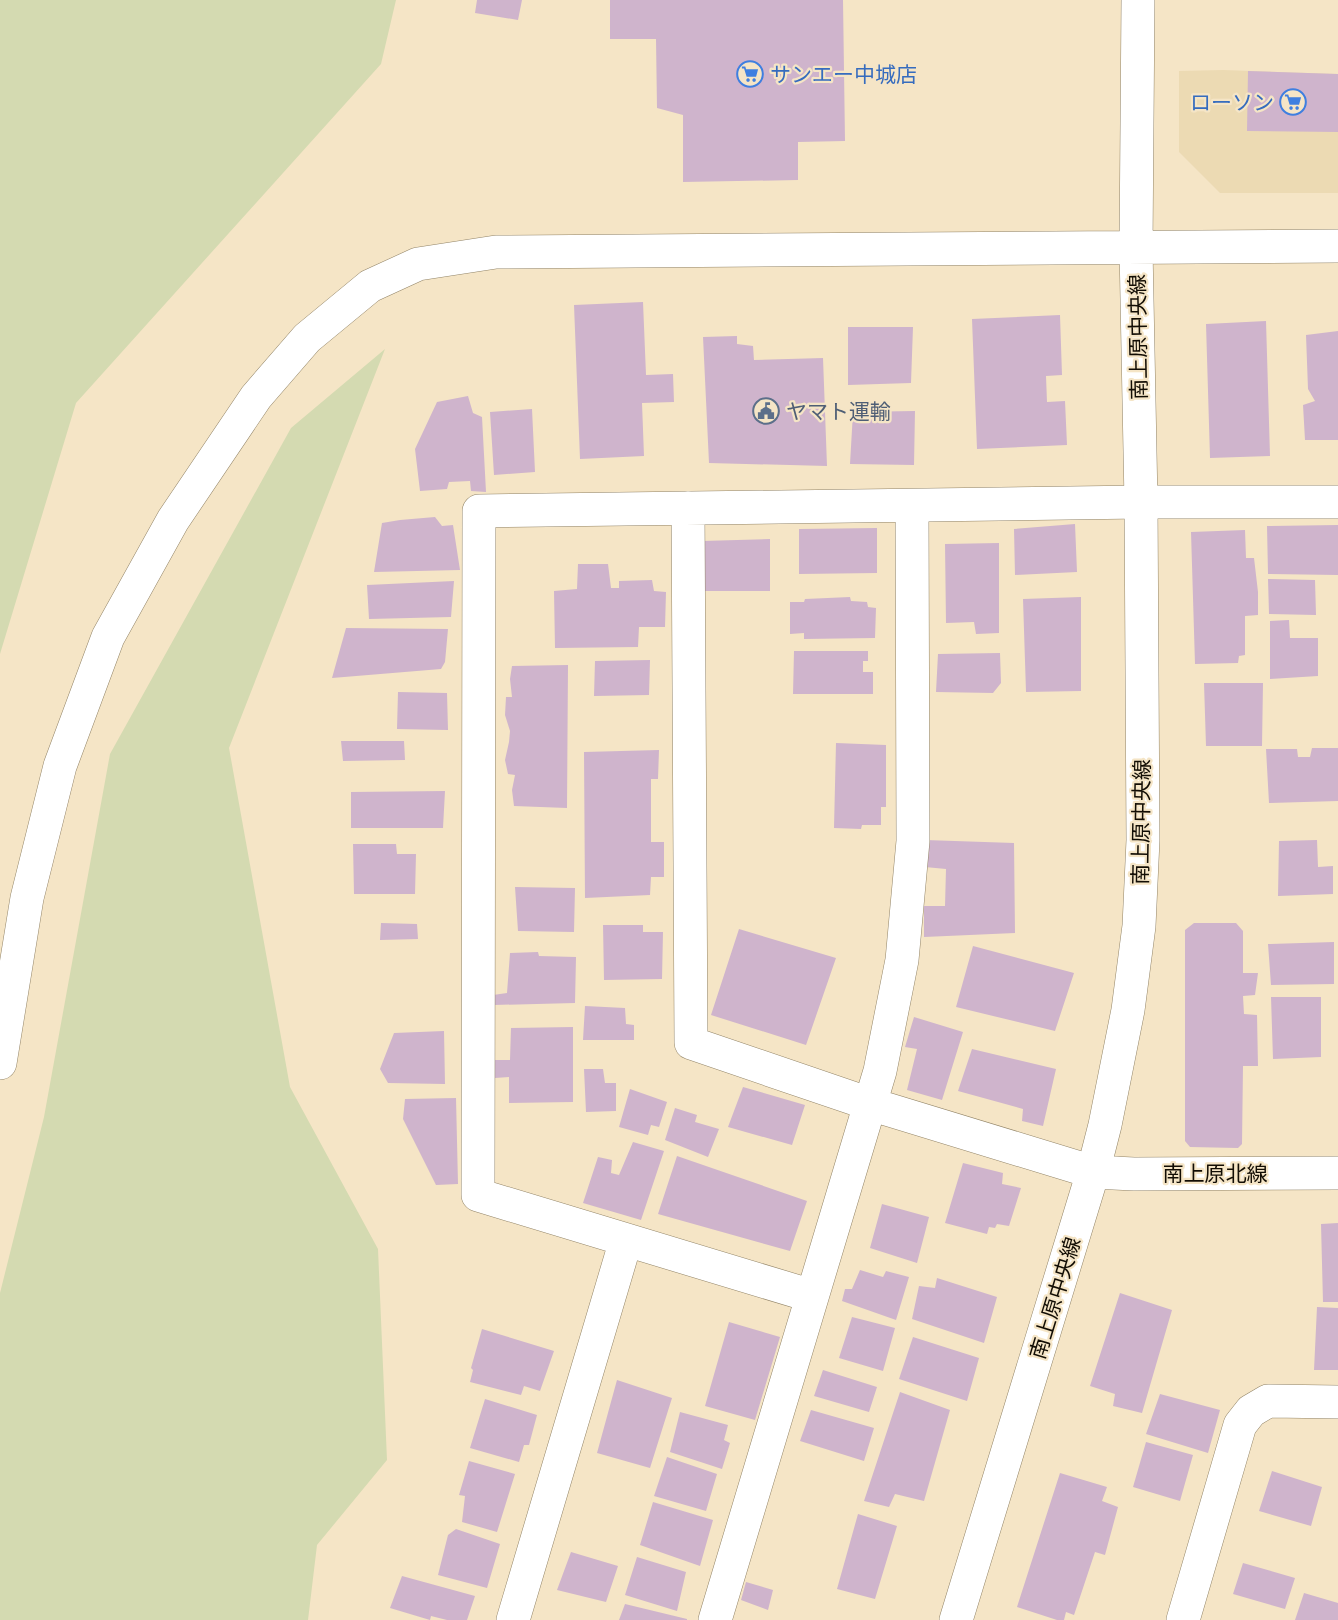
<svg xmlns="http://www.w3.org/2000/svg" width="1338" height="1620" font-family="Cabin,'Noto Sans JP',sans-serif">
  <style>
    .built { fill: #ecdab3 }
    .green { fill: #d4dab1 }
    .building { fill: #cfb4cc }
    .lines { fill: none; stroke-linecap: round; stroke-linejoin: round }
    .minor-casing { stroke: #928467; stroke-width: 34 }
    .minor { stroke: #fff; stroke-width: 33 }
    .labels { text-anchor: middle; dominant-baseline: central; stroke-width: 4.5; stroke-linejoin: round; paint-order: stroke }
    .shop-label { font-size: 21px; fill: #366cbe; stroke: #f5e5c6; text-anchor: start }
    .street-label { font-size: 21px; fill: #120d04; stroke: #f5e5c6 }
    .service-label { font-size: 21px; fill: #4e5e75; stroke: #f5e5c6; text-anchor: start }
  </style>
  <rect width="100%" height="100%" fill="#f5e5c6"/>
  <path class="built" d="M1223 70 1338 74V193H1220L1179 152V71Z"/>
  <path class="green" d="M0 0H396L381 64 76 403 0 654Z
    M385 349 229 748 290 1087 378 1249 387 1460 317 1545 308 1620H0V1293L44 1117 110 754 291 428Z"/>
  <path class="building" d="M477 0H522L518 20 475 13Z
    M610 0H843L845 141 798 142V180L683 182V115L657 108 656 39H610Z
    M1248 71 1338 74V132L1247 131Z
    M643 302 646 375 673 374 674 402 642 403 644 456 580 459 574 305Z
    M1060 315 1062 375 1046 376 1047 402 1065 401 1067 445 977 449 972 319Z
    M1266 321 1270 456 1210 458 1206 324Z
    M848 327H913L911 383 848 385Z
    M1338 331V440H1305L1303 405 1315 401 1308 389 1306 335Z
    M737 336V344L753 346 754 360 823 358 827 466 709 463 703 337Z
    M468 396 473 413 482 417 486 492 471 491 470 481 449 482 447 489 420 491 415 449 437 402Z
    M532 409 535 472 494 475 490 412Z
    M915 411 914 465 850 464 853 412Z
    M435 517 442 526 453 525 460 570 374 572 382 523 400 520Z
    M1075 524 1077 572 1015 575 1014 529Z
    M1338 525V575L1268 574 1267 526Z
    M877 528V573L799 574V529Z
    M1245 530 1246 558H1254L1258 592V615L1245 616V655L1239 656 1238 663 1195 664 1191 532Z
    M770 539V591H704L702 541Z
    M999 543V633L976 634 974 622 946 623 945 544Z
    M578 564H608L611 588H619V581L652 580 654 591 666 592 665 627H639L638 647 555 648 554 591 577 589Z
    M1268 579 1315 580 1316 615 1269 614Z
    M454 581 451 617 369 619 367 585Z
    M850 597 851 601 867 602 868 607 876 608 875 638 804 639V633L790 634V602H804L805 599Z
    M1081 597V691L1026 692 1023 599Z
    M1289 620 1290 638H1318V676L1270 679V621Z
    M346 628 448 629 445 662 441 669 332 678Z
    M794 651H868V661H863V672H873V694H793Z
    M1000 653 1001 683 993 693 936 692 938 654Z
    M650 660 649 695 594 696 595 661Z
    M568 665 567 808 514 806 512 790 515 775 508 774 505 760 509 742 510 731 505 715 506 697H512L510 679 512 666Z
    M1204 683H1263L1262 746H1206Z
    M398 692 447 693 448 730 397 729Z
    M341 741H404L405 760 343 761Z
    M836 743 886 745V807H881V825H862L861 829 834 828Z
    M1312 748H1338V801L1269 803 1266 749H1297L1298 757H1310Z
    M659 750 658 779H651V842H664V877H651L650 895 585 898 584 752Z
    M445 791 443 828H351V792Z
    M925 840 1014 843 1015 933 924 937V906H945L946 869 925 867Z
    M1317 840 1318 867 1333 866V894L1278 896 1279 841Z
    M353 844H396L397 854H416L415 894H354Z
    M515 887 575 888 574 932 518 931Z
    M381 923 417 924 418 939 380 940Z
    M1194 923H1236L1243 931V973H1258L1255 995 1243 996 1244 1014 1257 1015 1258 1066H1243L1242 1144 1238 1148 1190 1147 1185 1141V930Z
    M603 925H643V932H663L662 979 604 980Z
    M739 929 836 958 806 1045 711 1015Z
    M1334 942V984L1271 985 1268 944Z
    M973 946 1074 973 1055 1031 956 1007Z
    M538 952 539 956 576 957 575 1003 494 1005 493 995 507 993 510 953Z
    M1271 997H1321V1057L1273 1059Z
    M585 1006 625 1008 626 1024 634 1025V1040H583Z
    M914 1017 963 1032 942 1100 907 1090 917 1049 905 1047Z
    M573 1027V1102L509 1103V1077L495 1078V1060H510L511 1028Z
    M444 1031 445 1084 388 1083 380 1069 394 1033Z
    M972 1049 1056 1069 1043 1126 1022 1121 1023 1109 958 1091Z
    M584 1069H603L605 1083H616V1111L586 1112Z
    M743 1087 805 1105 792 1145 728 1127Z
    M630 1089 667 1102 659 1127 651 1125 648 1135 619 1127Z
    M456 1098 458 1184 436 1185 403 1119 405 1099Z
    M675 1108 697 1115 695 1122 719 1129 708 1157 665 1140Z
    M633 1142 664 1151 641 1220 583 1203 598 1157 612 1160 611 1173 619 1175Z
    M677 1156 807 1201 790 1251 658 1214Z
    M963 1163 1003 1173 1002 1184 1021 1188 1009 1226 997 1224 995 1228 989 1227 987 1234 945 1223Z
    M882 1204 929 1217 917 1263 870 1248Z
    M1338 1223V1302H1323L1321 1224Z
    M860 1270 883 1277 886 1271 909 1277 896 1320 842 1301 845 1289H852Z
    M937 1278 997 1297 984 1343 912 1319 919 1286 935 1288Z
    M1120 1293 1172 1310 1142 1413 1113 1406 1115 1394 1090 1386Z
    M1317 1307 1338 1308V1370H1314Z
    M852 1317 895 1328 883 1371 839 1358Z
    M729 1322 780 1337 755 1420 705 1406Z
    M482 1329 554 1351 540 1391 524 1386 521 1395 470 1382 473 1370 471 1368Z
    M913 1337 979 1358 967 1401 899 1379Z
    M823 1370 877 1387 869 1412 814 1396Z
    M617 1380 672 1398 650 1468 597 1453Z
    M900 1392 950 1410 924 1501 895 1494 889 1507 864 1501Z
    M1160 1394 1220 1410 1208 1453 1146 1434Z
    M485 1399 537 1415 529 1445H524L519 1462 470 1448Z
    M811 1410 874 1428 864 1461 800 1441Z
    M680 1412 728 1425 724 1440 730 1443 722 1469 670 1452Z
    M1146 1442 1193 1455 1180 1501 1133 1487Z
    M667 1457 717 1474 706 1511 654 1496Z
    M469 1461 515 1474 497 1532 462 1522 465 1496 459 1495Z
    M1272 1471 1322 1487 1311 1526 1259 1511Z
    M1060 1473 1107 1487 1102 1501 1118 1507 1105 1555 1095 1552 1074 1615 1066 1612 1064 1620H1057L1017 1607Z
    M653 1502 713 1520 700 1566 640 1545Z
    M858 1514 897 1526 875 1599 837 1589Z
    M456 1529 500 1544 487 1588 438 1575 448 1535Z
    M571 1552 618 1566 606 1602 557 1590Z
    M637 1557 686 1572 677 1611 625 1595Z
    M1243 1563 1295 1578 1285 1609 1233 1594Z
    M402 1576 475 1596 467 1620H447L431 1616 430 1620 390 1608Z
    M746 1582 773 1590 768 1610 741 1600Z
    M1304 1593 1338 1603V1620H1295Z
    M625 1604 687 1619V1620H619Z"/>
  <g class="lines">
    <g class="minor-casing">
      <path id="minor" d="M688 508 691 1043 870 1104 1093 1172 1134 1174 1338 1173
        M0 1063 27 898 60 766 108 637 173 520 256 397 307 338 370 286 418 264 496 252 1338 246
        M812 1296 478 1195 479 511 1141 502H1338
        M513 1620 626 1240
        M715 1620 880 1071 902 960 913 841 912 506
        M956 1620 1093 1172 1105 1125 1128 1010 1139 926 1143 840 1141 502 1136 248 1138 0
        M1183 1620 1240 1425 1251 1411 1268 1401 1338 1402"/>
    </g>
    <use href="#minor" class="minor"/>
  </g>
  <defs>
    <g id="supermarket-ring" transform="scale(1.35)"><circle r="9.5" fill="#f5e5c6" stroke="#3f7fe0" stroke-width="1.5"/><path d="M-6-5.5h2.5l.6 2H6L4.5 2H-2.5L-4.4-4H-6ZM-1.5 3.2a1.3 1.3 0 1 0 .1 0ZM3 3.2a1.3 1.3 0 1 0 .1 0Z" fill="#3f7fe0"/></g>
    <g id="civic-ring" transform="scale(1.35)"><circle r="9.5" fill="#f5e5c6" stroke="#5c6f8a" stroke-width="1.5"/><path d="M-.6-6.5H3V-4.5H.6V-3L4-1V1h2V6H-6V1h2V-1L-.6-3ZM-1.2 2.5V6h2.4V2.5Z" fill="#5c6f8a"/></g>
  </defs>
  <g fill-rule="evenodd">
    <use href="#supermarket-ring" x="750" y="74"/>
    <use href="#supermarket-ring" x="1293" y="102"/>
    <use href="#civic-ring" x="766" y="411"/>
  </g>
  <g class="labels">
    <g class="shop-label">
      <text x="770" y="74">サンエー中城店</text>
      <text x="1274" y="102" text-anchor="end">ローソン</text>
    </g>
    <g class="street-label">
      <text transform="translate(1138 337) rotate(-91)">南上原中央線</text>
      <text transform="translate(1141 822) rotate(-89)">南上原中央線</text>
      <text x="1215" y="1173">南上原北線</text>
      <text transform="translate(1055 1298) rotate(-73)">南上原中央線</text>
    </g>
    <g class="service-label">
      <text x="786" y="411">ヤマト運輸</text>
    </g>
  </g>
</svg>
